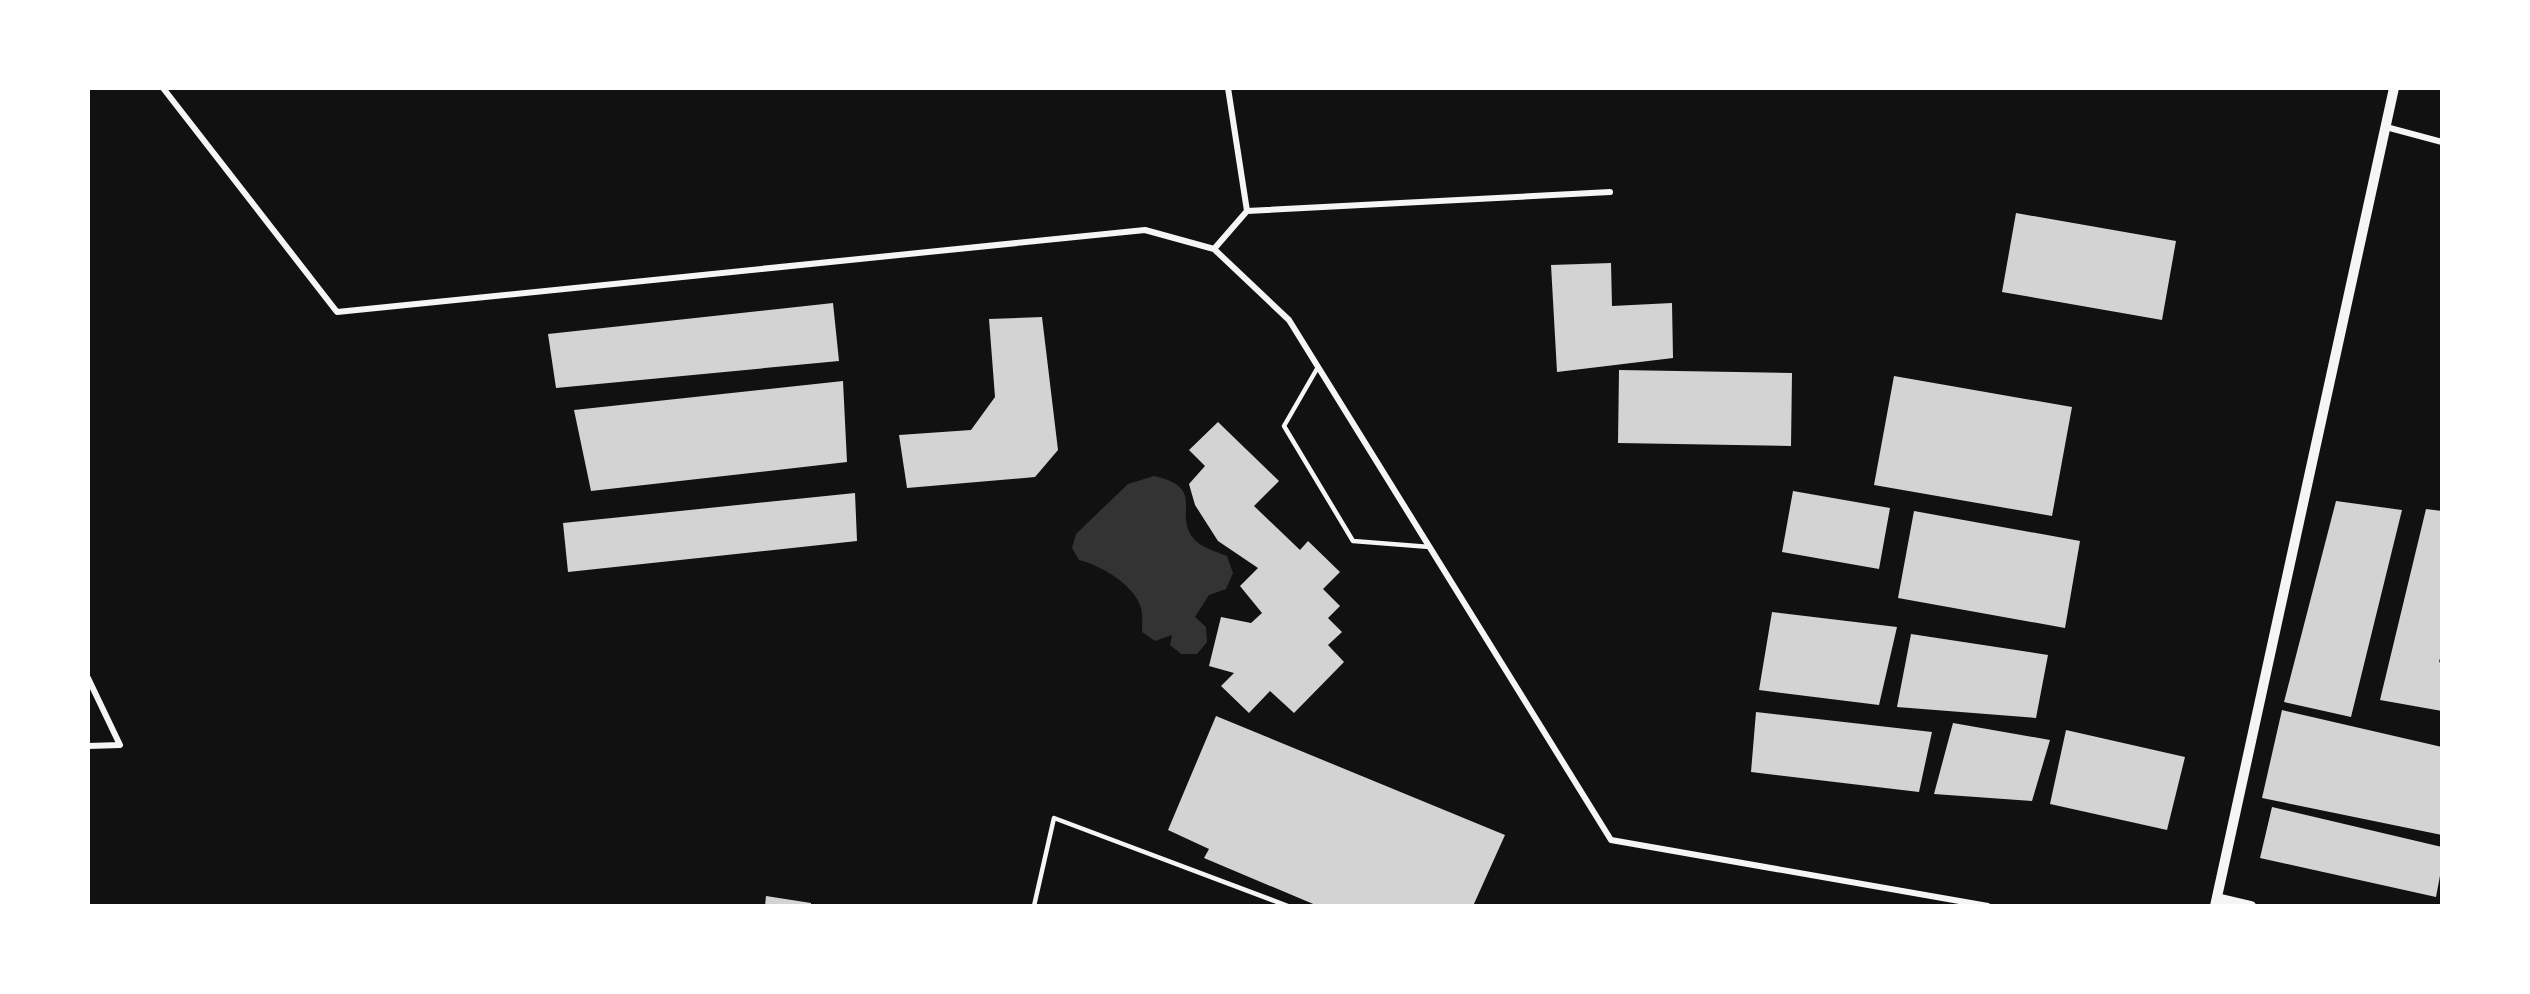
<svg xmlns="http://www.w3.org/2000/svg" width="2530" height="994" font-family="'Open Sans',sans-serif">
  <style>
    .water { fill: #333 }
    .building { fill: #d3d3d3 }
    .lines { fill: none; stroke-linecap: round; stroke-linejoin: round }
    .service { stroke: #f5f5f5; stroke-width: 4.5 }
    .minor { stroke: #f5f5f5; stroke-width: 6 }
    .tertiary { stroke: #f5f5f5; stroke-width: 10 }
  </style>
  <rect width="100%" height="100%" fill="#111"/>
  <path class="water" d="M1154 476C1208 488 1172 514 1194 539 1200 547 1217 552 1227 556L1233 573 1226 589 1209 595 1195 617 1206 627 1207 642 1197 654H1181L1170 645 1172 635 1155 641 1142 632C1142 624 1143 615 1141 608 1135 585 1100 565 1079 560L1072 548 1076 534 1128 484Z"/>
  <path class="building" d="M2016 213 2176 241 2162 320 2002 292Z
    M1611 263 1612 306 1672 303 1673 358 1557 372 1551 265Z
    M833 303 839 361 556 388 548 334Z
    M1042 317 1058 450 1035 477 907 488 899 435 971 430 995 397 989 319Z
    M1619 370 1792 373 1791 446 1618 443Z
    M1894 376 2072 407 2052 516 1874 485Z
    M843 381 847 462 591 491 574 410Z
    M1218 422 1279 481 1254 506 1300 550 1308 541 1340 572 1323 589 1340 606 1328 618 1342 632 1328 645 1344 662 1294 713 1270 691 1249 713 1221 686 1234 673 1209 666 1221 617 1251 623 1262 613 1240 586 1258 568 1218 541 1195 505 1189 484 1205 466 1189 450Z
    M1793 491 1890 508 1879 569 1782 552Z
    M855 493 857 541 568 572 563 523Z
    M2336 501 2402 510 2351 717 2284 702Z
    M2426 509 2442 511V651L2439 662 2442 663V711L2380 700Z
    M1914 511 2080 541 2065 628 1898 598Z
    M1772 612 1897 627 1879 705 1759 690Z
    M1911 634 2048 655 2036 718 1897 707Z
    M2282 710 2442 747V835L2262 798Z
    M1756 712 1932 732 1919 792 1751 772Z
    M1216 716 1505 835 1473 906H1318L1204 858 1209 849 1168 830Z
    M1953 723 2050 740 2032 801 1934 794Z
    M2066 730 2185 757 2167 830 2050 804Z
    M2272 807 2442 847V865L2436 897 2260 858Z
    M766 896 811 903V906H765Z"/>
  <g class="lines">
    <path class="service" d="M1318 367 1284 426 1353 541 1430 547
      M1034 906 1054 818 1288 906"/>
    <path class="minor" d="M163 88 337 312 1145 230 1214 249 1289 320 1611 840 1988 906
      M2386 127 2442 142
      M1247 211 1610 192
      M1214 249 1247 211 1228 88
      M88 678 120 745 88 746"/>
    <path class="tertiary" d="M2217 898 2251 906
      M2215 906 2394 88"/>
  </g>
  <rect width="2530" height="994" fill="none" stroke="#ffffff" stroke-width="180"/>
</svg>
